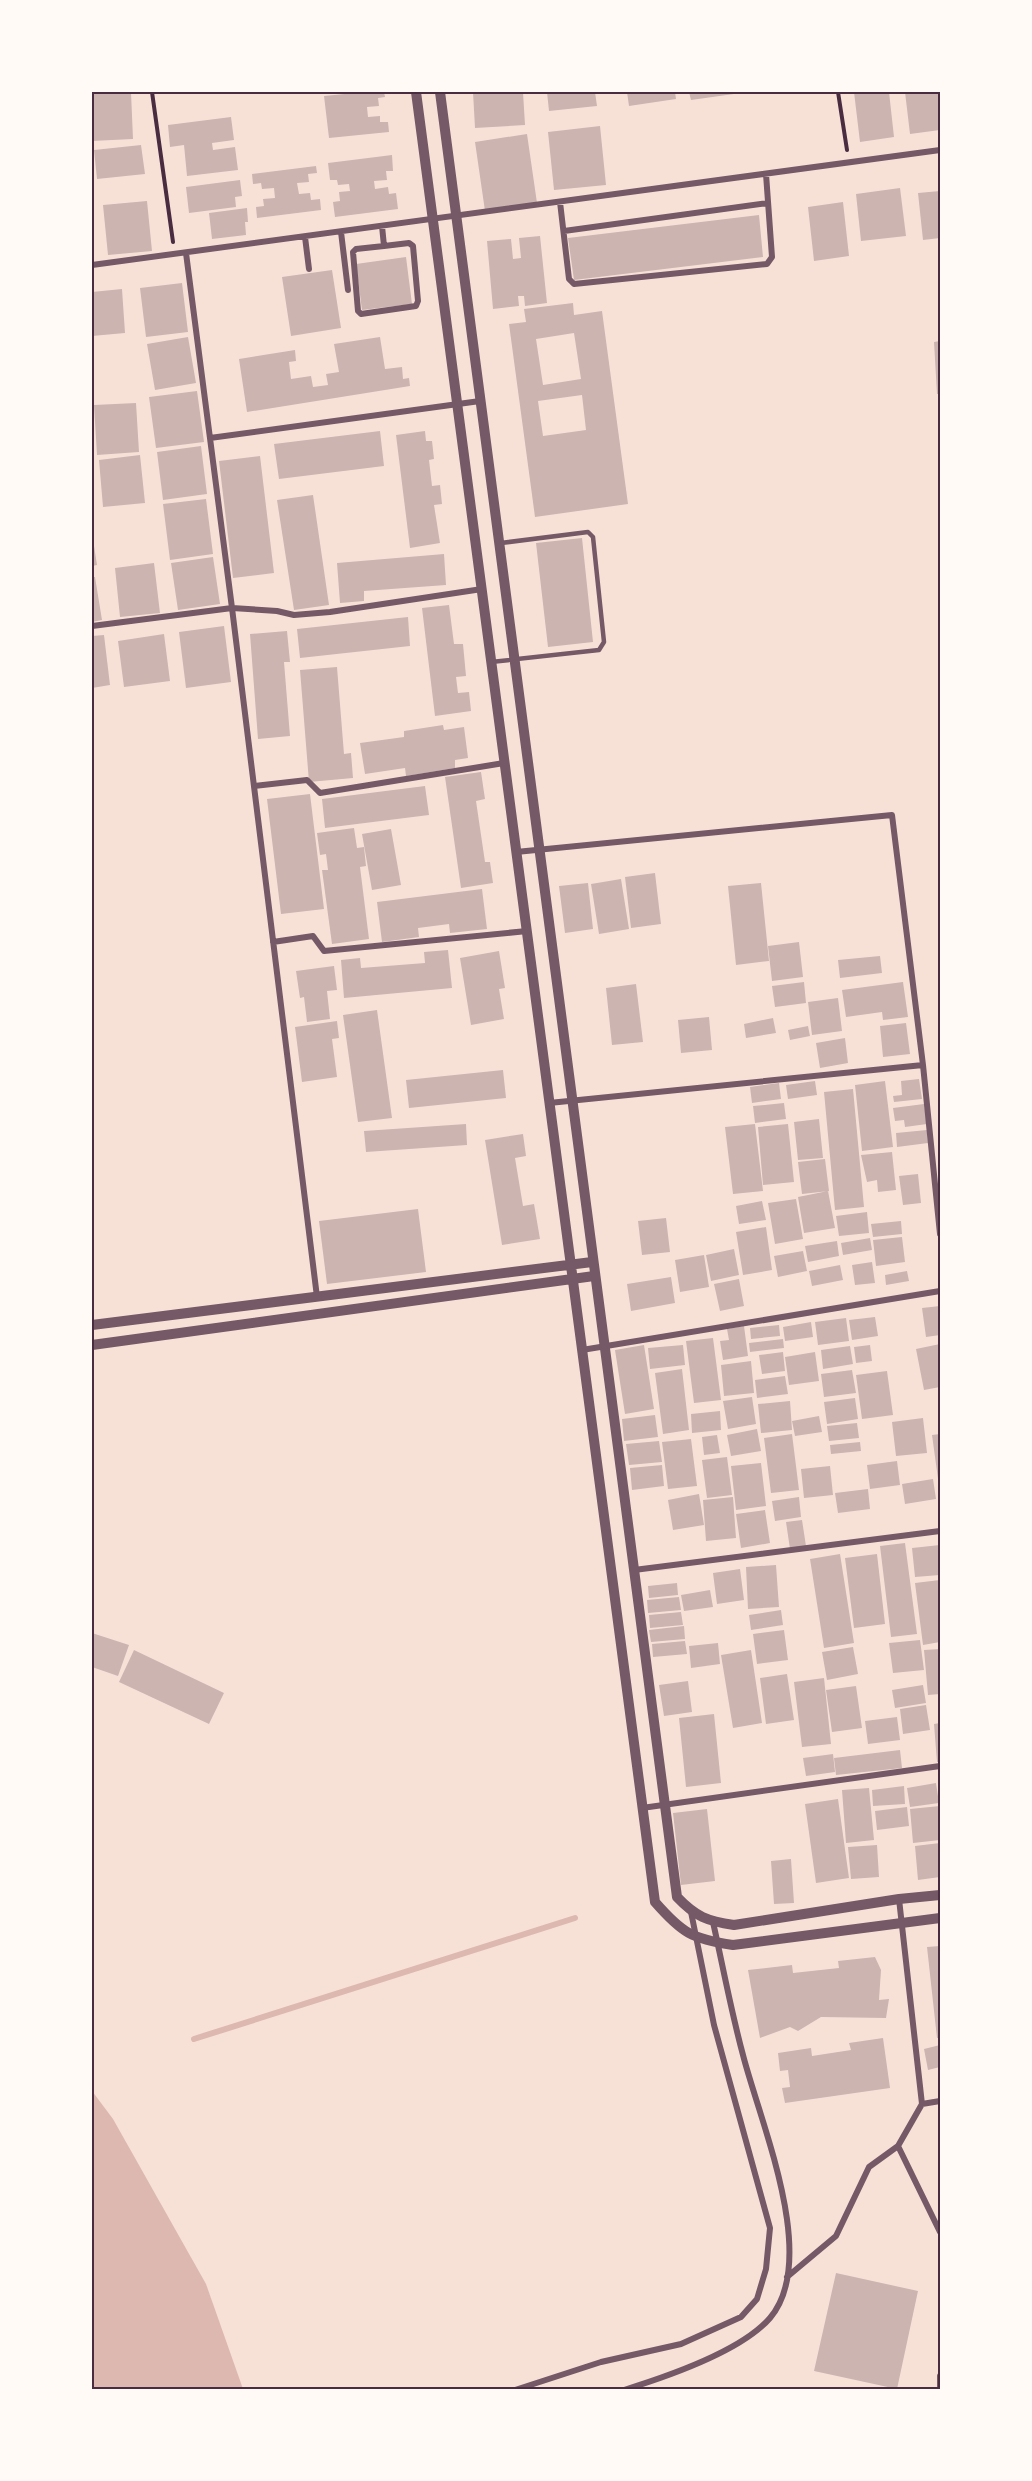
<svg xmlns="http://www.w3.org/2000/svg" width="1032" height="2481" font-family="'PT Serif',serif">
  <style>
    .water { fill: #dcb8b0 }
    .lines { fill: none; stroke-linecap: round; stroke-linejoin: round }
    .stream { stroke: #dcb8b0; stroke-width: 6 }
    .building { fill: #ccb4b1; fill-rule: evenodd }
    .path { stroke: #4a2c40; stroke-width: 4 }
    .service { stroke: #755966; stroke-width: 4.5 }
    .minor { stroke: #755966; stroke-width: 6 }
    .tertiary { stroke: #755966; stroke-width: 10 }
    .neatline { fill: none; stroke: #4a2c40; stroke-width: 2 }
  </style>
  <rect width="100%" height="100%" fill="#f7e1d7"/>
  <path class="water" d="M92 2091 113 2119 206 2284 243 2389H92Z"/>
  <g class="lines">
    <path class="stream" d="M194 2039 575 1918"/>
  </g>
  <path class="building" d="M92 92H131L133 139 92 141Z
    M365 92H384L385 97 378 98 379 106 367 107 368 117 380 116V122H388L389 132 329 138 324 96Z
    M473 92H523L525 125 475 128Z
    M547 92H595L597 106 549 111Z
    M627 92H675L676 99 629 106Z
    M689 92H741V93L691 100Z
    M854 92H889L894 137 860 142Z
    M905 92H940V130L910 134Z
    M231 117 234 140 212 143 213 150 235 147 238 170 187 176 184 145 170 147 168 125Z
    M600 126 606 185 554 190 548 132Z
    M527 134 537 203 485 211 475 142Z
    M141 145 145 174 97 179 94 150Z
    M392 155 393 171H386L387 180 374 181 375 189 388 187 389 194 396 193 398 209 335 217 333 202 340 201 339 192 350 191 349 184 338 185 337 180H330L328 163Z
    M316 166 317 173 308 174 309 182 297 183 299 194 310 193 311 200 320 199 321 210 257 218 256 207 264 206 263 199 275 198 274 188 262 189 261 183 253 184 252 174Z
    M240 180 242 196 235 197 236 207 189 213 186 187Z
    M900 188 906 236 861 241 856 194Z
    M940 191V238L923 240 918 193Z
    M147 201 152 251 108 255 103 205Z
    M843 202 849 256 814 261 808 207Z
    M247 208 248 222H245L246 235 212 239 209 213Z
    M759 215 763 257 574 280 568 238Z
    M540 236 547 303 525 306 524 296H518L519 306 493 309 487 241 511 239 513 259 521 258 519 238Z
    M406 257 412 304 362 310 356 264Z
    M332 270 341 328 291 336 282 277Z
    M182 283 188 332 146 337 140 288Z
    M122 289 125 333 92 336V292Z
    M573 303 574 315 602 311 628 504 535 517 509 324 526 322 524 309ZM574 333 581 379 543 385 536 339ZM582 395 586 430 543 436 538 401Z
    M188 337 196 383 155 390 147 344Z
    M380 337 385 369 402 367 403 379 409 378 410 386 247 412 239 359 295 350 296 361 289 362 291 379 311 376 313 387 328 385 326 374 339 372 334 344Z
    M940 341V394H937L934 342Z
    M197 391 204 442 156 448 149 397Z
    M136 403 139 452 97 455 94 405Z
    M380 431 384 466 279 479 274 444Z
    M425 431 426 441H432L434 459 429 460 432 486 440 485 442 504 434 505 440 543 410 548 396 435Z
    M201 446 207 494 163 500 157 452Z
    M140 455 145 503 103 507 99 460Z
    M260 456 274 573 233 578 219 461Z
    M313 495 329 605 294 610 277 500Z
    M206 499 213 554 170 560 163 504Z
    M92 533 97 565 92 566Z
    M582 538 593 642 548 647 536 543Z
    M444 554 446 585 364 591V601L340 603 337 563Z
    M213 557 220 604 178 610 171 563Z
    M154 563 160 613 120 617 115 568Z
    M92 577H95L102 620 92 622Z
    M449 605 454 644H463L466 676 456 677 458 693 469 692 471 711 435 716 422 608Z
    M408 617 410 646 300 658 297 629Z
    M224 626 231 682 186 688 179 632Z
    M287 631 290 662H284L290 736 258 739 250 634Z
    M164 634 170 681 124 687 118 641Z
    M104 635 110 685 92 688V636Z
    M337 667 344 754 351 753 353 778 309 782 300 670Z
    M443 725 444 730 464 727 468 758 455 760V768L406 776 405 768 365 774 360 743 404 737V731Z
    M481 772 485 799 476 801 485 862H490L493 883 461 888 445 777Z
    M425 786 429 815 325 828 322 799Z
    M310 794 324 909 281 914 267 799Z
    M354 828 357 848 364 847 366 866 360 867 369 939 332 944 322 870H328L326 854 320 855 317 833Z
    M391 829 401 885 372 890 362 834Z
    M655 873 661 924 631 928 625 877Z
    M621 879 629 929 599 934 591 884Z
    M588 883 593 929 565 933 559 886Z
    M761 883 769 961 736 965 728 886Z
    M482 889 487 929 450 933 449 924 418 928 419 937 382 942 377 902Z
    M799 942 803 977 772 981 768 946Z
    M448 950 452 988 344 998 341 960 360 958 361 968 425 963 424 952Z
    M499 951 505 988 499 989 504 1019 471 1025 460 958Z
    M880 956 882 973 840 978 838 960Z
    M334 966 337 990 327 991 330 1019 307 1022 304 997 300 998 296 971Z
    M804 982 806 1003 775 1007 772 986Z
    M903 982 908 1017 883 1020 882 1012 846 1017 842 990Z
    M636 984 643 1042 612 1045 606 988Z
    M838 998 842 1031 812 1035 808 1002Z
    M377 1010 392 1118 358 1122 343 1015Z
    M709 1017 712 1050 681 1053 678 1020Z
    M773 1018 776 1033 746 1038 744 1024Z
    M337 1021 339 1038 332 1039 337 1077 302 1082 295 1027Z
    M906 1023 910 1054 883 1057 880 1026Z
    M808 1026 810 1036 790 1040 788 1030Z
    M845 1038 848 1063 820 1068 816 1043Z
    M503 1070 506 1098 409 1108 406 1080Z
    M919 1079 922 1099 894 1102 893 1096 902 1095 901 1081Z
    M815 1081 817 1095 788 1099 786 1085Z
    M885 1081 893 1147 862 1151 855 1085Z
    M779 1083 781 1099 752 1103 750 1087Z
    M853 1089 864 1207 835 1210 824 1092Z
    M784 1103 786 1119 755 1123 753 1106Z
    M924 1104 927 1124 905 1127 904 1120 895 1121 893 1108Z
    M819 1119 823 1158 798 1160 794 1122Z
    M466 1124 467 1145 366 1152 364 1131Z
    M755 1124 763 1191 733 1194 725 1127Z
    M788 1124 794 1182 763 1185 758 1127Z
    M927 1130 928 1143 897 1147 896 1133Z
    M523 1134 526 1156 515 1158 523 1206 534 1204 540 1239 502 1245 485 1140Z
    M892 1152 896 1190 878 1192 877 1180 867 1182 861 1155Z
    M825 1159 829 1191 802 1194 798 1162Z
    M918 1174 921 1203 903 1205 899 1176Z
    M828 1191 835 1228 804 1233 798 1197Z
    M796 1199 803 1239 775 1244 768 1203Z
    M762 1201 766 1220 739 1224 736 1206Z
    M418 1209 426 1272 327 1284 319 1221Z
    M867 1212 869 1233 839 1236 836 1216Z
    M666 1218 670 1252 642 1255 638 1221Z
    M901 1221 902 1234 873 1237 871 1224Z
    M766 1227 772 1270 743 1275 736 1232Z
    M902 1237 905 1262 876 1266 873 1240Z
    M870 1238 872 1250 843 1255 841 1243Z
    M837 1241 839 1256 808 1262 805 1246Z
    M734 1249 739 1275 711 1281 706 1255Z
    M803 1251 807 1271 778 1277 774 1256Z
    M704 1255 709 1287 680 1292 675 1260Z
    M872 1262 875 1283 855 1285 852 1265Z
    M840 1265 843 1280 812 1286 809 1271Z
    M907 1271 909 1281 886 1285 885 1275Z
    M671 1277 675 1303 631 1311 627 1284Z
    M739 1279 744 1306 720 1311 714 1284Z
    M940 1306V1335L926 1337 922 1308Z
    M875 1317 878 1336 852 1340 849 1320Z
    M846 1318 849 1341 818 1345 815 1322Z
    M811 1322 813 1337 785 1341 783 1327Z
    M779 1325 780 1336 751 1339 750 1328Z
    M744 1326 748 1356 723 1360 720 1341 729 1340 727 1329Z
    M713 1338 721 1400 694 1403 686 1341Z
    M783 1339 784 1348 750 1352 749 1343Z
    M940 1344V1387L924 1390 916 1349Z
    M644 1345 654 1409 625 1414 615 1350Z
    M683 1345 685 1365 650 1369 648 1348Z
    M870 1345 872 1361 856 1363 854 1347Z
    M850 1346 853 1364 823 1369 821 1350Z
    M783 1352 785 1371 762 1374 759 1355Z
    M815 1352 819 1381 789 1385 785 1357Z
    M751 1361 754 1393 724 1396 721 1365Z
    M682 1369 689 1430 663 1434 655 1373Z
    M852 1370 856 1393 824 1397 821 1374Z
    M887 1371 893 1415 862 1419 856 1375Z
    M785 1376 788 1394 757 1398 755 1380Z
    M752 1397 756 1424 728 1429 723 1401Z
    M855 1398 858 1419 827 1424 824 1402Z
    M790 1401 792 1430 761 1433 758 1404Z
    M720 1411 721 1430 692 1433 691 1414Z
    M655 1415 658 1437 624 1441 622 1419Z
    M819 1416 822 1432 795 1436 792 1421Z
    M923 1418 927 1453 896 1456 892 1422Z
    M857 1423 859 1438 829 1441 827 1426Z
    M757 1429 761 1451 731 1456 727 1435Z
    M792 1434 799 1490 771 1493 764 1438Z
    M940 1434V1486H939L932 1435Z
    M717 1435 720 1453 704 1455 702 1437Z
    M691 1439 697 1486 668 1489 662 1442Z
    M659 1441 662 1462 629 1465 626 1444Z
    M860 1442 861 1451 831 1454 830 1445Z
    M727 1457 732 1495 707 1498 702 1460Z
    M897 1461 900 1485 870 1489 867 1465Z
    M761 1463 766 1506 736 1510 731 1466Z
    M662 1465 664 1486 632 1490 630 1468Z
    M830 1466 833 1495 804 1498 801 1469Z
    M933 1479 936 1499 905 1504 902 1484Z
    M868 1489 870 1509 838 1513 835 1493Z
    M699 1494 704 1525 673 1530 668 1500Z
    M733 1497 736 1538 706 1541 703 1500Z
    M799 1497 801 1517 775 1521 772 1501Z
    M765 1510 770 1543 741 1548 736 1514Z
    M802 1520 806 1546 790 1549 786 1522Z
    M905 1543 917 1634 891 1637 880 1546Z
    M940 1545V1575L915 1577 912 1548Z
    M840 1554 854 1643 824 1648 810 1559Z
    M877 1554 885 1624 854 1628 845 1558Z
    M776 1565 779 1607 748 1609 746 1567Z
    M740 1569 744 1600 717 1604 713 1573Z
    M940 1580V1642L923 1645 915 1583Z
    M677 1583 678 1595 649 1598 648 1586Z
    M710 1590 713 1607 684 1611 681 1595Z
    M679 1597 681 1610 648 1613 647 1600Z
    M781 1610 783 1625 751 1630 749 1615Z
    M681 1612 683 1625 650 1628 649 1615Z
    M684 1626 685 1639 651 1642 649 1630Z
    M784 1630 788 1660 757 1664 753 1634Z
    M92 1633 129 1645 118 1676 92 1667Z
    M920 1640 924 1670 893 1673 889 1643Z
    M685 1641 687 1654 653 1657 652 1644Z
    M718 1643 720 1664 691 1668 689 1646Z
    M853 1647 858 1674 827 1680 822 1652Z
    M940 1649V1694L928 1695 924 1650Z
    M134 1650 224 1693 209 1724 119 1682Z
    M751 1650 762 1723 733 1728 721 1655Z
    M787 1674 794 1720 766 1724 760 1678Z
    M824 1678 831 1744 802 1747 794 1682Z
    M688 1681 692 1712 664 1716 659 1685Z
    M923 1685 926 1703 895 1708 892 1690Z
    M856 1686 862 1728 832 1732 826 1690Z
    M926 1705 930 1730 903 1734 900 1709Z
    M714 1714 721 1783 686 1787 679 1718Z
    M897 1717 900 1740 868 1744 865 1721Z
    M940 1723V1762H937L934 1724Z
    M900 1750 902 1768 836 1775 834 1758Z
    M833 1754 835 1772 806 1776 803 1758Z
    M936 1783 939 1803 910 1807 907 1788Z
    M904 1786 905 1804 873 1806 872 1790Z
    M869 1788 874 1840 846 1843 842 1790Z
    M838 1799 849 1878 816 1883 805 1804Z
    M940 1806V1840L913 1843 910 1809Z
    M907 1807 909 1826 877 1830 875 1811Z
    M707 1809 715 1881 681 1885 673 1813Z
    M940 1843V1877L918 1880 915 1846Z
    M877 1845 879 1877 851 1879 848 1847Z
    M791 1859 794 1903 774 1904 771 1861Z
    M940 1946V2038H937L927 1947Z
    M875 1957 881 1970 879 2000 889 1999 886 2018 821 2017 798 2031 790 2027 760 2038 748 1970 792 1965 793 1973 839 1968 838 1961Z
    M883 2038 890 2088 785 2103 782 2088 790 2087 788 2070 780 2071 778 2053 811 2048 812 2056 851 2050 849 2043Z
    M940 2045V2067L928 2070 924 2049Z
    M836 2273 918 2291 897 2389 814 2371Z"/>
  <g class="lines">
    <path class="path" d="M152 92 173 242
      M838 92 847 150"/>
    <path class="service" d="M491 662 599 650 604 642 593 537 588 532 501 543"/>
    <path class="minor" d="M560 202 569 279 574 284 767 264 772 257 766 174
      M382 226 384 246 356 249 353 252 358 311 361 314 416 306 418 301 413 246 409 243 384 246
      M564 231 768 203
      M341 232 348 290
      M305 237 309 269
      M186 253 232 608 277 611 294 615 330 612 482 589
      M92 265 940 150
      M210 438 480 401
      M92 626 232 608 317 1297
      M254 786 307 780 320 793 504 763
      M516 852 892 815 923 1065 940 1234
      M273 942 313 936 324 951 527 931
      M549 1103 923 1065
      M582 1350 940 1291
      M634 1570 940 1531
      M642 1808 940 1766
      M899 1899 922 2104 898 2146 940 2232
      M922 2104 940 2101
      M787 2277 836 2236 869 2167 898 2146
      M515 2390 601 2362 681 2344 741 2317 757 2299 766 2269 770 2228 714 2025 691 1912
      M624 2390C666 2377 741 2352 770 2318 820 2259 760 2122 743 2055 731 2011 723 1967 713 1922
      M940 2390V2376"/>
    <path class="tertiary" d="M416 92 655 1902C682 1933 692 1939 733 1945L940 1918
      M440 92 677 1897C696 1917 707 1921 734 1925L899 1899 940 1895
      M92 1325 592 1262
      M92 1345 594 1276"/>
  </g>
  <rect width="1032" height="2481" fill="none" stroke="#fffaf5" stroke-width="186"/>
  <rect x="93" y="93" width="846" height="2295" class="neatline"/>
</svg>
